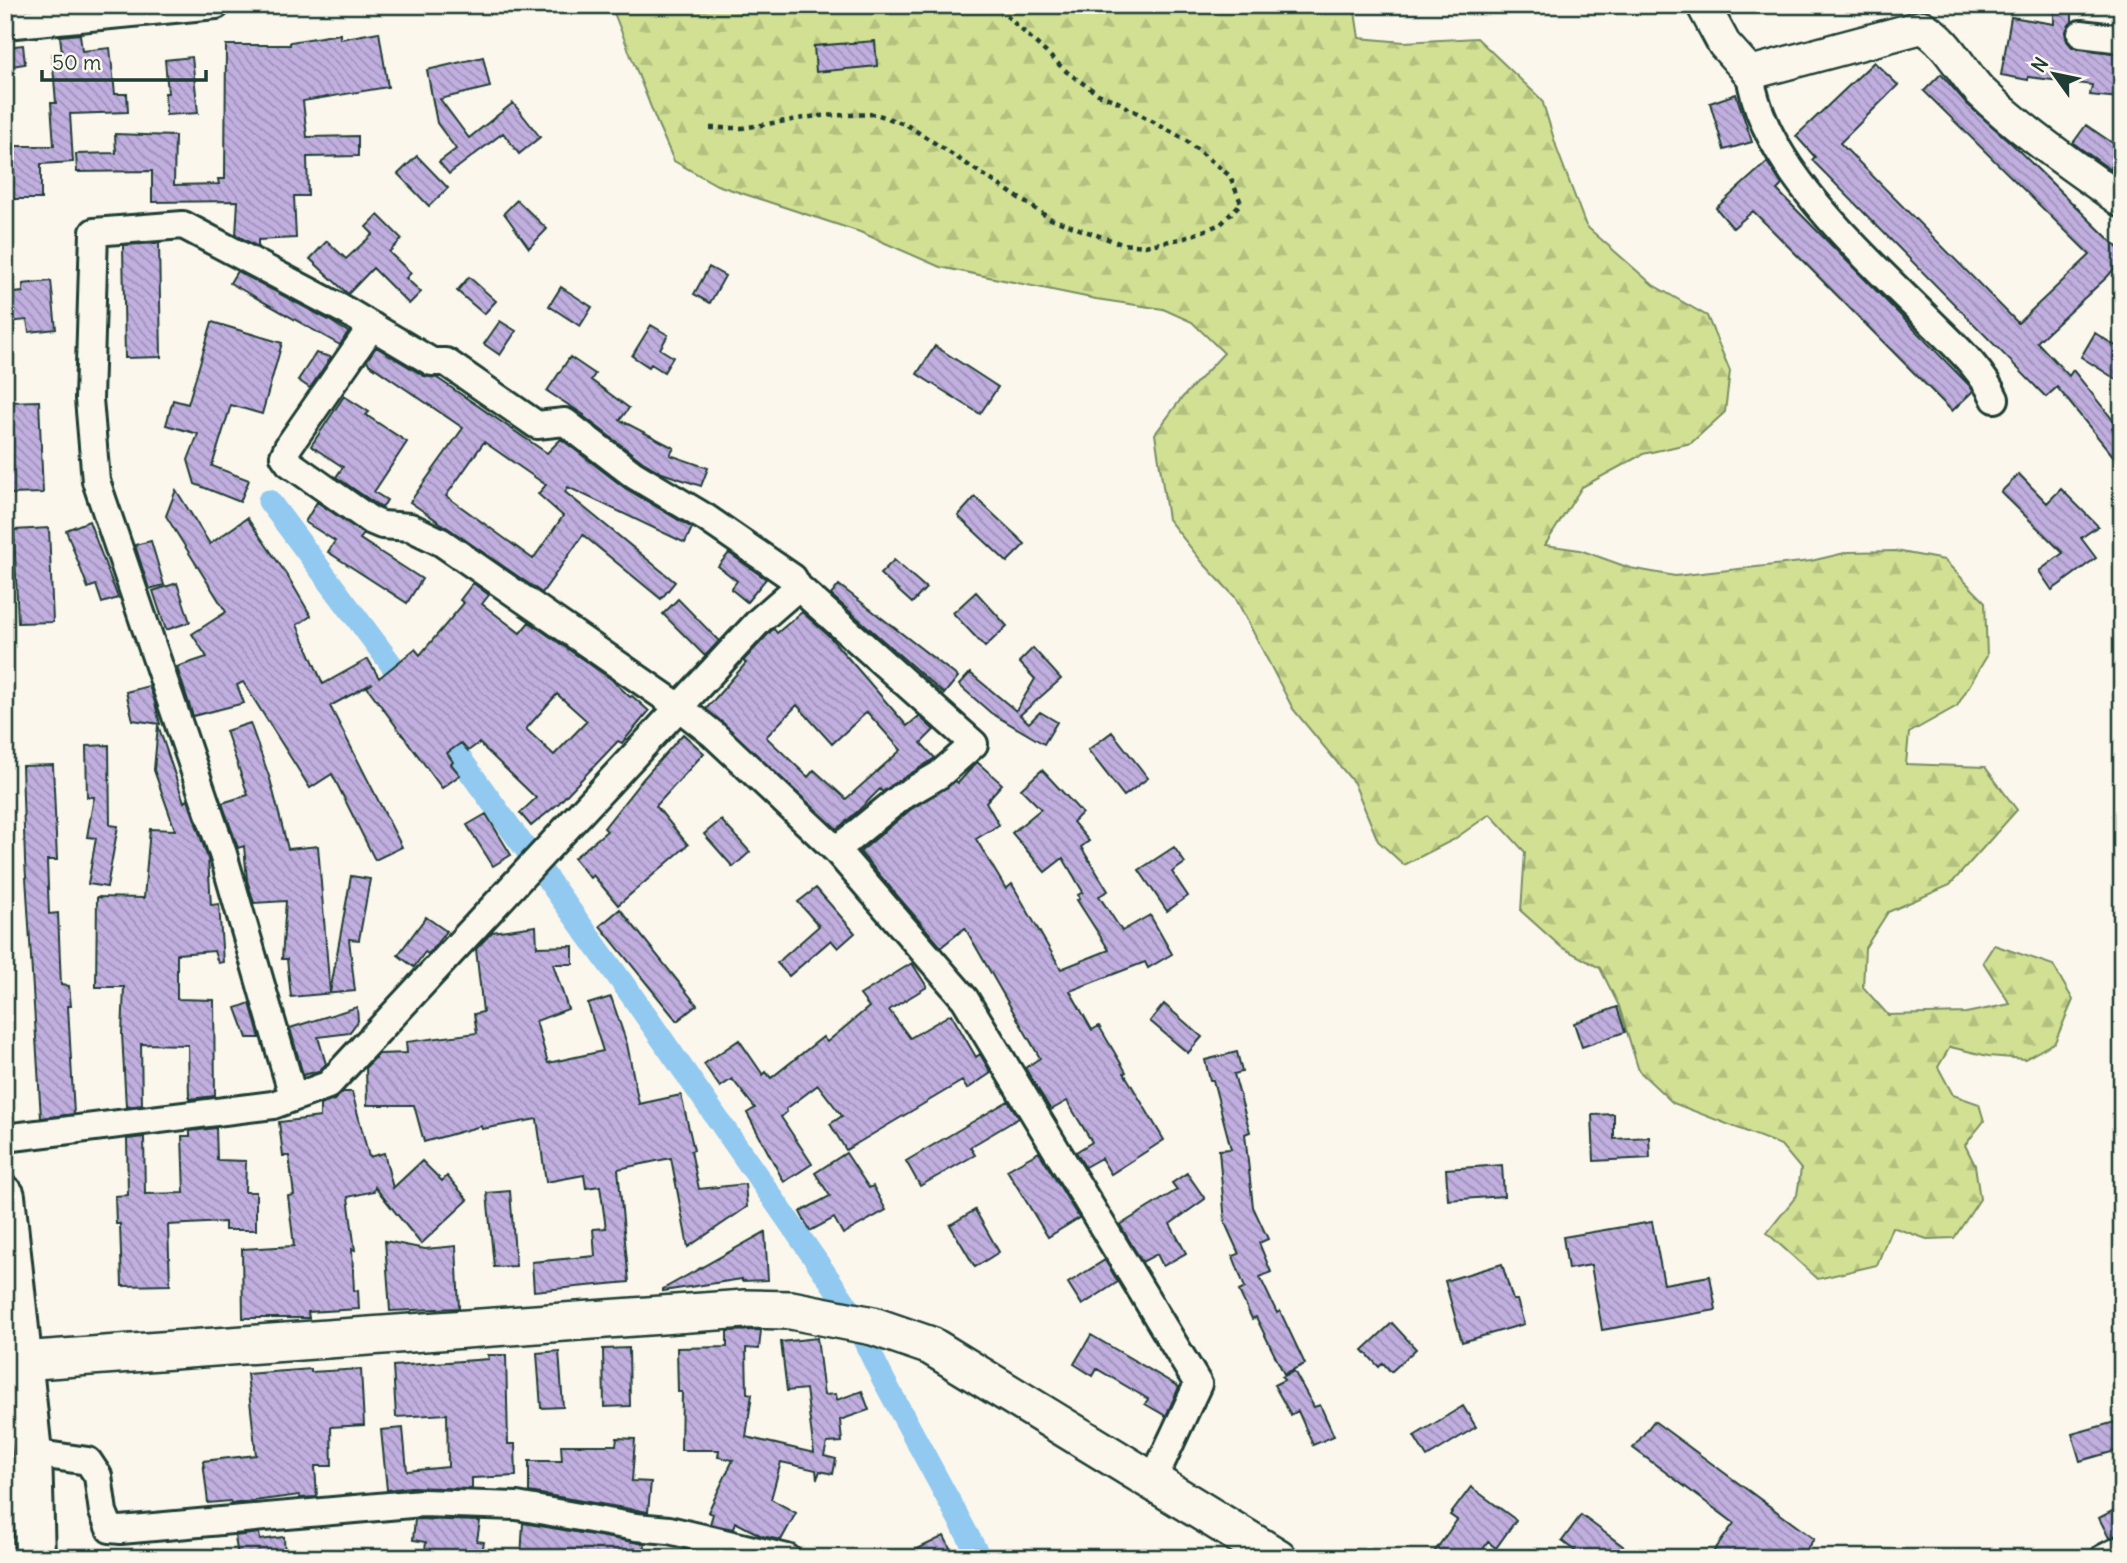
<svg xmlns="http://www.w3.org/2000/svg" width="2127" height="1563" font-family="Delius,sans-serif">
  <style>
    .forest { fill: url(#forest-firs); stroke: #788e64; stroke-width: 2 }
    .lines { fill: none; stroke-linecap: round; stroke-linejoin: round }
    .canal { stroke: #91c9f0; stroke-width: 23 }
    .building { fill: url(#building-back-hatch); stroke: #1f3d34; stroke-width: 2; fill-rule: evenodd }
    .minor-casing { stroke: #1f3d34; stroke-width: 32 }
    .tertiary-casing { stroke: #1f3d34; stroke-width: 37 }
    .secondary-casing { stroke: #1f3d34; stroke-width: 42 }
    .primary-casing { stroke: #1f3d34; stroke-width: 44 }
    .path { stroke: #1f3d34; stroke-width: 4.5; stroke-dasharray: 5 5; stroke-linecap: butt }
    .minor { stroke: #fbf7ec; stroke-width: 26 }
    .tertiary { stroke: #fbf7ec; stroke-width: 32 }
    .secondary { stroke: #fbf7ec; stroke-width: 37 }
    .primary { stroke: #fbf7ec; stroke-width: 38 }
  </style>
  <defs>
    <pattern id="forest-firs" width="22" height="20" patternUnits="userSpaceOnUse" patternTransform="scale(1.75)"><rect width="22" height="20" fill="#d1e093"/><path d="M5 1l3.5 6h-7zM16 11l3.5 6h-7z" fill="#b3c17f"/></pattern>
    <pattern id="building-back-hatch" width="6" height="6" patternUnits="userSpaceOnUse" patternTransform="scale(1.75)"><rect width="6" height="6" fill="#c1afe0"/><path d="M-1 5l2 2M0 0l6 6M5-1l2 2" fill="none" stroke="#9c90b6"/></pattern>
  </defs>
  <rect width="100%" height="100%" fill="#fbf7ec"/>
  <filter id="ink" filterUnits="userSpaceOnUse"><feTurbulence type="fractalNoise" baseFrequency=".0143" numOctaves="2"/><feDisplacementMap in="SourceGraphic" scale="14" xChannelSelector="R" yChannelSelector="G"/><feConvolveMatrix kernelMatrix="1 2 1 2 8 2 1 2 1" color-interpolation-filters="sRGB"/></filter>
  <g filter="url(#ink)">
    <path class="forest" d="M611 5H1354L1359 38 1404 42 1477 38 1542 100 1558 152 1586 226 1653 285 1707 316 1730 371 1725 412 1691 443 1643 454 1582 487 1545 545 1580 550 1630 568 1675 576 1811 561 1849 552 1896 551 1944 560 1985 602 1987 656 1957 706 1909 733 1906 764 1985 767 2017 810 1950 885 1888 912 1865 948 1863 987 1888 1015 1966 1013 2010 1004 1983 962 1994 945 2053 965 2073 1000 2055 1042 2025 1059 1988 1056 1950 1047 1938 1067 1953 1095 1979 1104 1984 1121 1965 1145 1975 1165 1980 1199 1954 1238 1927 1239 1892 1227 1877 1265 1818 1279 1767 1233 1797 1195 1801 1169 1781 1145 1673 1103 1639 1071 1619 1006 1600 968 1561 947 1521 911 1525 852 1490 814 1453 840 1404 865 1378 841 1354 783 1293 709 1235 597 1203 563 1168 519 1155 434 1181 399 1224 353 1192 322 1163 309 1096 299 940 267 860 232 717 185 674 161 656 120Z"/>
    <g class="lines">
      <path class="canal" d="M269 501 412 692
        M436 725 632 996 847 1305 882 1377 980 1558"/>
    </g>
    <path class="building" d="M2054 5H2072V22L2065 33 2067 41 2072 47 2122 54 2119 98 2090 95 2092 85 2028 77V80L2001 75 2011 17 2054 24Z
      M379 32 388 87 303 101 307 137 358 136V156L307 157 308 196H294L296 238 258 240V247L236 235 238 201 152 202V171L77 172 76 154 116 153 115 134 175 136 174 185 219 184 218 179H225L226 45H290V42L340 34V39Z
      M80 34 82 51 110 48 115 94H127L128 112 70 114 73 162 41 164V199H12V192H5V146H54L51 103H56L52 54 62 53 60 36Z
      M875 41 877 66 816 72 814 46Z
      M23 45 25 64 5 67V47Z
      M192 57 198 113 166 115 165 93H168L165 60Z
      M483 57 490 87 440 99 469 138 513 103 540 137 519 154 503 133 449 174 439 162 456 149 437 123 427 70Z
      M1874 62 1898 85 1840 143 2018 323 2090 255 1924 91 1941 74 1967 104 2010 142 2122 252V260L2107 277 2037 342 2069 376 2073 370 2116 424 2112 428 2122 443V467L2057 387 2046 397 1812 160 1815 157 1796 136Z
      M1736 94 1752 142 1724 150 1710 103Z
      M2086 125 2114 144 2111 170 2073 143Z
      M417 156 448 188 429 206 398 174Z
      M1767 162 1782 185 1777 190 1970 386 1973 391 1952 411 1753 211 1733 228 1716 208Z
      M517 200 547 229 529 248 504 213Z
      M378 215 402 239 389 252 411 273 406 278 421 292 409 304 373 268 348 294 310 259 327 241 346 259 373 234 366 227Z
      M159 243 161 357 125 358 123 245Z
      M709 267 725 276 710 303 694 294Z
      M237 271 329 320 348 332 340 345 230 283Z
      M469 277 496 301 484 314 457 291Z
      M51 281 56 329 29 332 27 320 9 322 5 294 23 292V284Z
      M561 287 592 307 580 326 549 306Z
      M500 321 516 331 500 355 484 344Z
      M212 322 282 343 262 414 231 405 212 466 249 480 240 502 195 484 188 460 198 434 166 425 173 400 188 404Z
      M651 325 668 335 660 349 673 357 664 372 651 364 649 367 632 356Z
      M2095 333 2122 350V383L2081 357Z
      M935 346 998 387 980 414 917 374Z
      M376 347 424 376 437 378 547 453 561 439 625 488 692 528 685 543 568 487 565 492 675 582 661 599 583 535 542 593 410 502 463 428 369 364 367 360ZM484 442 546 485 538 494 563 516 533 559 446 496Z
      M316 353 331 357 310 388 298 380Z
      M570 357 595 374 591 380 629 408 620 420 674 448 670 455 708 468 701 486 662 473 643 462 583 416 584 415 547 391Z
      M344 396 369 412 366 415 407 442 374 492 387 500 382 508 336 477 343 467 311 446Z
      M39 401 43 493 10 494 6 402Z
      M2019 474 2047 503 2061 489 2098 526 2081 538 2096 558 2052 590 2039 571 2063 553 2001 492Z
      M176 490 210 544 247 518 287 575 311 616 297 625 323 684 368 659 379 678 415 649 420 655 464 603 460 600 473 583 489 595 482 604 520 633 529 622 611 679 630 697 632 696 649 711 622 743 618 741 559 803 531 826 520 813 536 798 479 743 468 751 461 743 447 753 453 762 451 764 460 775 442 788 367 687 373 683 330 706 402 847 375 860 332 774 310 788 243 682 237 685 244 703 193 716 177 667 207 657 192 634 226 612 166 516ZM557 694 587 721 554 755 526 729Z
      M975 497 1025 544 1007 562 958 516Z
      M317 502 364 534 360 539 422 579 407 603 328 552 335 541 305 522Z
      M89 521 118 598 102 603 96 585 88 588 66 530Z
      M49 528 53 622 18 623 14 530Z
      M151 541 164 585 149 589 135 545Z
      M729 553 766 579 747 602 731 589 737 581 718 566Z
      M894 560 926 588 912 603 880 574Z
      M177 583 190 622 166 630 153 591Z
      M839 585 958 677 944 694 831 595Z
      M976 592 1007 626 985 647 953 613Z
      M678 599 719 641 705 656 663 614Z
      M802 612 829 636 907 726 919 716 934 730 921 743 935 758 882 792 880 789 858 811 837 829 706 709 746 663 743 661 771 631 774 629 777 633ZM797 705 832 744 867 712 901 750 846 799 814 770 808 777 766 737Z
      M1033 648 1061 679 1020 715 1029 723 1040 712 1057 722 1044 744 991 713 959 685 970 673 1016 711 1035 679 1019 662Z
      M149 686 154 699 160 724 133 720 126 692Z
      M250 723 270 779 288 849 318 846 330 993 351 876 370 879 359 940 349 939 355 991 291 997 287 959H282L286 901 254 903 247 880 244 846 238 848 222 803 248 795 226 731Z
      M158 725 184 802 188 800 208 859 211 905 219 904 223 962 218 963 214 951 177 954V999L214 1000 215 1096 189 1099 188 1045 141 1044 142 1105 126 1107 122 1034 124 987H96L97 897 144 898 150 829 175 830 154 770Z
      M1112 732 1148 778 1124 796 1088 750Z
      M683 734 704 753 656 806 688 845 618 905 593 875 590 878 574 858 607 831 604 828 643 779Z
      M109 745 110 825 118 826 107 887 88 884 96 838 87 837 94 797H87L86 746Z
      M977 762 1002 784 986 802 999 825 976 839 1006 889 1012 884 1061 969 1109 950 1077 900 1080 899 1078 895 1083 892 1063 858 1045 872 1012 833 1041 809 1021 789 1042 770 1082 813 1073 822 1089 841 1081 847 1108 891 1099 896 1122 931 1150 915 1172 954 1148 968 1145 962 1070 991 1092 1030 1099 1026 1126 1072 1124 1073 1164 1140 1111 1174 1101 1158 1085 1167 1076 1152 1092 1142 1067 1101 1051 1110 1025 1068 1040 1058 965 928 941 947 860 852 910 810 956 781 958 783Z
      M53 765 57 860H47L49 914 58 913 61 985 69 986 71 1006H68L74 1114 41 1118 25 861 22 766Z
      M486 814 511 855 493 866 467 825Z
      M721 820 750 852 733 867 704 834Z
      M1174 847 1185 863 1172 872 1188 896 1167 911 1139 870Z
      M816 888 855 933 838 948 831 940 789 976 777 963 819 926 798 902Z
      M620 909 697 1005 677 1021 600 926Z
      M426 917 446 931 431 951 428 954 425 952 414 967 398 955Z
      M536 926 537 947 573 946V964H553L568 1009 536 1021 548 1063 603 1051 588 1004 611 997 627 1044 639 1104 681 1095 694 1150 691 1151 699 1189 745 1184 747 1207 688 1247 671 1158 618 1169 629 1282 534 1291 532 1262 595 1256 593 1229 606 1228 600 1186 586 1188 584 1175 546 1182 537 1119 482 1129 481 1126 424 1142 414 1105H367L366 1067 379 1054 407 1053 406 1042 477 1033 474 1014 483 1012 476 949 492 932Z
      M912 963 927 987 889 1010 910 1038 951 1014 976 1057 980 1054 991 1073 967 1089 962 1081 846 1150 830 1124 842 1116 818 1085 786 1109 787 1112 781 1117 812 1164 784 1182 747 1113 755 1108 732 1079 720 1087 704 1064 739 1040 763 1075 766 1072 771 1078 823 1037 827 1042 869 1007 860 995Z
      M250 1003 260 1038H247L236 1008Z
      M1164 1004 1202 1037 1188 1053 1150 1021Z
      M357 1007 358 1021 349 1033 318 1037 326 1064 319 1071 303 1075 290 1028Z
      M1617 1007 1625 1032 1582 1047 1574 1023Z
      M1237 1052 1242 1072 1234 1074 1250 1132 1245 1134 1253 1207 1268 1239 1259 1243 1271 1272 1260 1277 1277 1313 1280 1311 1305 1364 1284 1374 1256 1317 1252 1319 1239 1291 1245 1288 1233 1256 1239 1254 1225 1223 1219 1150 1231 1149 1213 1080H1210L1205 1060Z
      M343 1092H352L369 1157 384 1153 393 1188 422 1161 442 1181 447 1176 468 1200 421 1244 375 1187 374 1191 348 1197 355 1250 352 1249 354 1291 358 1290 359 1309 308 1312 309 1318H243L242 1249 294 1246 288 1196 294 1195 289 1156H283L279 1122 320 1117V1105L334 1100Z
      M1008 1101 1019 1118 970 1147 975 1155 920 1186 906 1161Z
      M1614 1114V1139L1649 1137 1650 1158 1594 1161 1592 1115Z
      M216 1128 217 1160 246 1161 245 1192H256V1230H225V1222L168 1225 170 1285 122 1286 120 1224H116L115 1196 128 1195 127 1139 144 1137 145 1194 184 1193 182 1136H190V1131Z
      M1039 1152 1079 1218 1048 1237 1007 1170Z
      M846 1153 869 1188 873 1186 886 1210 843 1234 834 1218 810 1231 800 1212 830 1196 815 1173Z
      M1502 1165 1504 1196 1448 1200 1446 1169Z
      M1187 1173 1205 1199 1170 1224 1186 1253 1163 1266 1157 1254 1142 1262 1120 1225 1177 1190 1172 1183Z
      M510 1191 516 1266 494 1267 487 1193Z
      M975 1210 999 1252 975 1267 950 1225Z
      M1652 1222 1664 1284 1710 1276 1716 1310 1602 1330 1591 1265 1568 1269 1563 1237Z
      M765 1232 768 1280 742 1281V1279L663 1291V1289Z
      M385 1241 425 1249 456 1246 459 1308 390 1311Z
      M1105 1260 1118 1282 1082 1305 1068 1283Z
      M1502 1264 1513 1300H1517L1524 1324 1462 1342 1445 1281Z
      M1392 1323 1416 1349 1391 1372 1383 1363 1379 1367 1363 1350Z
      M761 1330 759 1349 746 1348 747 1393 752 1394 746 1437 814 1453 806 1389 787 1391 781 1342 817 1338 824 1395 836 1394 837 1400 862 1391 869 1410 840 1420 842 1442 827 1443 824 1456 836 1459 833 1474 820 1471 817 1479 816 1470 781 1462 771 1499 796 1513 781 1540 762 1536 735 1522 733 1529 710 1524 713 1514 708 1512 733 1460 718 1457 719 1450H681L682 1392H678L677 1348 727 1347V1331Z
      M1091 1335 1179 1387 1166 1416 1145 1404 1148 1399 1097 1369 1093 1376 1074 1364Z
      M629 1348 630 1406 604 1407 603 1349Z
      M559 1351 563 1407 541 1408 537 1353Z
      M488 1355H506L508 1444H515L516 1476 472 1478V1489L411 1487 387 1490 381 1430 403 1428 407 1471 448 1467 447 1414 396 1417 393 1366 489 1359Z
      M311 1369V1372L361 1369 364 1425 331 1427 332 1466H315L317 1497 300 1498 299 1495 231 1504 230 1501 208 1503 203 1461 256 1455 247 1374Z
      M1294 1371 1314 1407 1320 1405 1334 1436 1313 1445 1298 1411 1291 1415 1274 1385 1284 1380 1282 1377Z
      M1463 1406 1476 1427 1427 1457 1414 1436Z
      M2122 1420V1449L2080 1461 2072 1434Z
      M1654 1421 1814 1539 1800 1558H1709L1734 1523 1633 1448Z
      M617 1438 635 1439 632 1481 651 1482 648 1512 529 1492V1461H562L561 1445H616Z
      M1471 1487 1516 1520 1496 1548 1488 1542 1477 1558H1430L1457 1520 1450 1515Z
      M2122 1506V1533L2109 1538 2099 1518Z
      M1581 1515 1639 1558H1584L1562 1541Z
      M415 1519 480 1521 477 1541 484 1542 481 1558H424L426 1542 413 1540Z
      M523 1523 645 1544 644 1558H581L547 1552 546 1558H521Z
      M259 1533 260 1540 284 1537 285 1558H238L235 1536Z
      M944 1536 955 1558H899Z"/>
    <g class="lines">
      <g class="minor-casing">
        <path id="minor" d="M5 25 216 5
          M2081 34 2122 39
          M1750 73C1761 166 1866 257 1930 321 1953 344 1982 369 1995 399
          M372 326 288 447 284 456 289 463 370 520 382 525 410 527 441 542 679 707 713 734 836 850 965 999 1198 1384 1153 1480
          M293 1096 223 854 96 481 89 399 94 232 183 225 348 312 432 362H446L537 425 565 422 634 475 706 518 793 578 798 587 974 744 939 775 901 797 836 850
          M5 1138 273 1105 328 1085 760 620 798 587
          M32 1453 88 1461 98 1476 103 1512 110 1529 121 1530 422 1503 517 1506 636 1527 669 1530 787 1558
          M2104 1558 2122 1549"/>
      </g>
      <g class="tertiary-casing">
        <path id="tertiary" d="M1703 5 1724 44 1750 73 1922 27C1946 39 1961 71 1980 91 2021 131 2075 167 2122 201"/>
      </g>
      <g class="secondary-casing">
        <path id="secondary" d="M21 1361 745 1309 791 1310 873 1326 931 1346 1278 1558"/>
      </g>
      <g class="primary-casing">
        <path id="primary" d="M5 1196 32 1453 35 1558"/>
      </g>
      <path class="path" d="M710 128H742L817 116 876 114 907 125 1051 219 1122 244 1145 246 1185 238 1221 224 1241 203 1230 176 1184 139 1116 101 1098 94 1067 72 995 5"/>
      <use href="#minor" class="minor"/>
      <use href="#tertiary" class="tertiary"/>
      <use href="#secondary" class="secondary"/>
      <use href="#primary" class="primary"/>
    </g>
  </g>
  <rect width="2127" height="1563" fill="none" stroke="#fbf7ec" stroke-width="28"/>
  <rect x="14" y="14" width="2099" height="1535" fill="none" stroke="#1f3d34" stroke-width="2.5" filter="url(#ink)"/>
  <g transform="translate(2054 74) rotate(303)" stroke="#fbf7ec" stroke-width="5" paint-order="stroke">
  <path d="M0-5L12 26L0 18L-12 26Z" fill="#1f3d34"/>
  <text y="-10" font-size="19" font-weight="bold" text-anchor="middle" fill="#1f3d34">N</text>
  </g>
  <path d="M42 70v10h164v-10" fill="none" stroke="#1f3d34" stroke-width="3.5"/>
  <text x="52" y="70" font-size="21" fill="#1f3d34" stroke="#fbf7ec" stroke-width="5" paint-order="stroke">50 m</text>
</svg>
